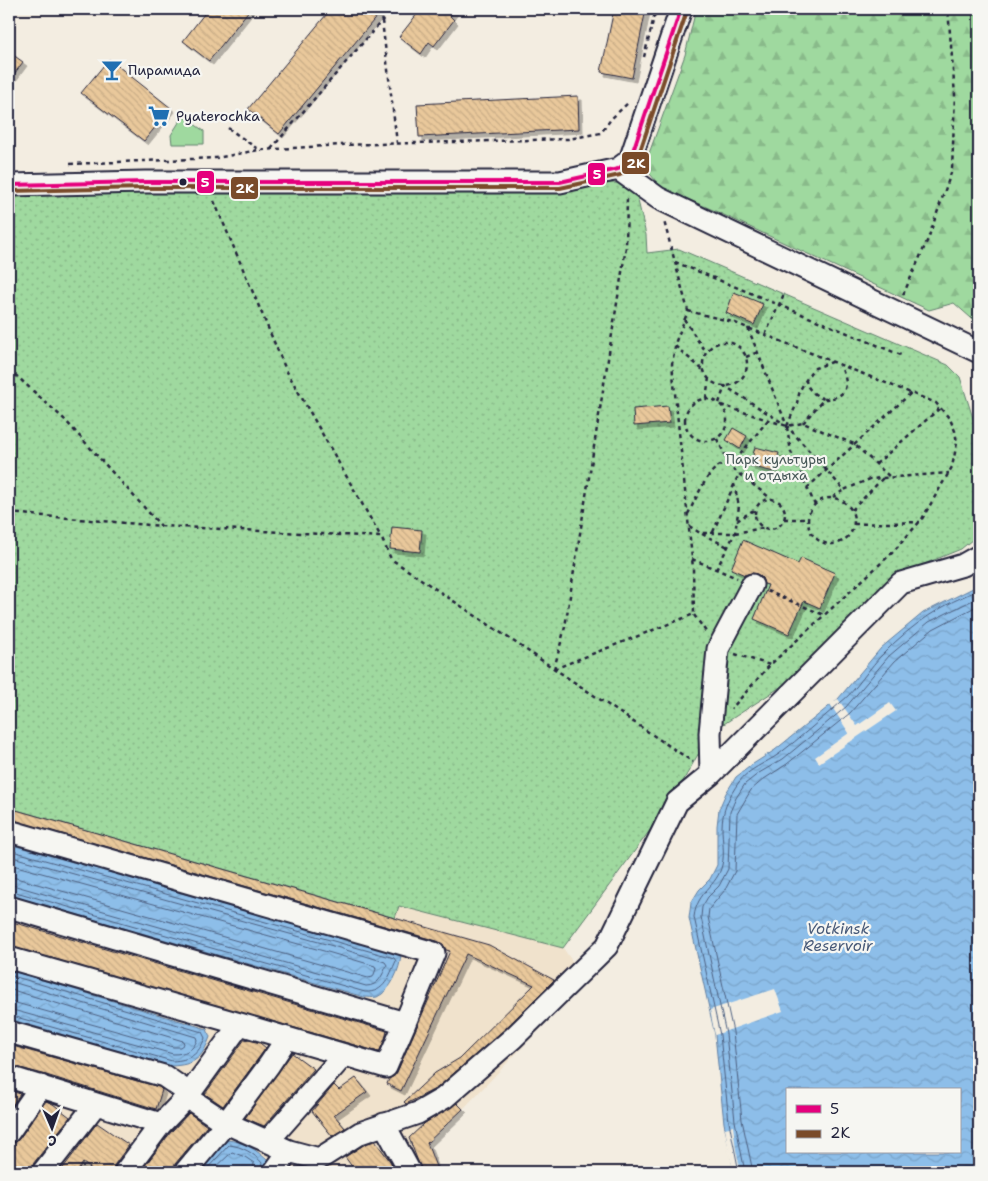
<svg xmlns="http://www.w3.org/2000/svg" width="988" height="1181" font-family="'Shantell Sans',sans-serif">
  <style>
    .built { fill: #f0e2cc }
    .grass { fill: #9fd99f; stroke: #607e6d }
    .forest { fill: url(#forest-firs); stroke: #607e6d }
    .park { fill: url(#park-dots); stroke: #607e6d }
    .water { fill: url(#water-waves); stroke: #6280a3; fill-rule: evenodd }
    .pier { fill: #f3ede1 }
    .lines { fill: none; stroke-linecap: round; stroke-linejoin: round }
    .shore { stroke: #4d6081; stroke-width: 1 }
    .building { fill: url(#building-back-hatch); stroke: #22223b; filter: url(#shadow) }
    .minor-casing { stroke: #22223b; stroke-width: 25 }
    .path { stroke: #22223b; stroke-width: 2.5; stroke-dasharray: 4 4; stroke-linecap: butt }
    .minor { stroke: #f6f6f2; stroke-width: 21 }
    .bus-1-casing { stroke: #f6f6f2; stroke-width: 8 }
    .bus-2-casing { stroke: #f6f6f2; stroke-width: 8 }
    .bus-1 { stroke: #e5007d; stroke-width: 4 }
    .bus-2 { stroke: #7a4b2a; stroke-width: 4 }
    .bus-dot { fill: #22223b; stroke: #f6f6f2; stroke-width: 2 }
    .labels { text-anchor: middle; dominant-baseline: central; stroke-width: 4.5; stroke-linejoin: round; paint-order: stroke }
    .poi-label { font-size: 14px; fill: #22223b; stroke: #f6f6f2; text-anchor: start }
    .park-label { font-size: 14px; fill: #485959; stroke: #f6f6f2 }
    .water-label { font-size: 15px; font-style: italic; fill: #475978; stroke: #f6f6f2 }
    .line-badge { stroke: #f6f6f2; stroke-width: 2 }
    .badge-label { font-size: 14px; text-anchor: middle; font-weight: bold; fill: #fff }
  </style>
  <defs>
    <pattern id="forest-firs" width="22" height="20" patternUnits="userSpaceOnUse" patternTransform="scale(1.25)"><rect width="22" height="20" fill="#9fd99f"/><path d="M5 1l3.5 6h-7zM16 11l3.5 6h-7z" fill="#89ba8a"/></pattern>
    <pattern id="park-dots" width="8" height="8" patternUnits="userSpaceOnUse" patternTransform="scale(1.25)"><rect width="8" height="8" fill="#9fd99f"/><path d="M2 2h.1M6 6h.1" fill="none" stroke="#89ba8a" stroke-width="1.8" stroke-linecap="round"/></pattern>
    <pattern id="water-waves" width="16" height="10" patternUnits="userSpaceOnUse" patternTransform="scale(1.25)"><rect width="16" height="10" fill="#8dbee9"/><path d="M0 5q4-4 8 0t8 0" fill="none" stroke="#79a3c9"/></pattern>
    <pattern id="building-back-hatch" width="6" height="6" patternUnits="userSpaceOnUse" patternTransform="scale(1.25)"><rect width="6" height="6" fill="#e9c89b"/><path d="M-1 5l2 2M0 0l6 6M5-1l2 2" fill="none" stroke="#c8ac86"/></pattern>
    <filter id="shadow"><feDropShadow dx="4" dy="4" stdDeviation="0" flood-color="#0004"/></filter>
  </defs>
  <rect width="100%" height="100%" fill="#f3ede1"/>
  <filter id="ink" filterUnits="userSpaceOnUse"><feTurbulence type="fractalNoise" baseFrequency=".02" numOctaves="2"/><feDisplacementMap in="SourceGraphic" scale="10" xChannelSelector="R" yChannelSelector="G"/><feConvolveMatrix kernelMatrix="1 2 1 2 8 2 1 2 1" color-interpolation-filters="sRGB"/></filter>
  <g filter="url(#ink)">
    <path class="built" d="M9 808 394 918 399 906 563 948 586 981 463 1109 427 1143 438 1172H263L269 1162 197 1172H9V1019L171 1066 210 1037 206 1029 9 970V895L364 997 336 935 9 844Z"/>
    <path class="grass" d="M183 116 204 131V144H172L171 135Z"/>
    <path class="forest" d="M696 9H975L979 18V325L954 303 929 310 713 210 662 188 644 167 685 55Z"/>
    <path class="park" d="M619 183 636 192 646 235 647 253 679 249 948 365 960 377 979 437V534L961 549 897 575 782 686 710 733 673 799 563 948 399 906 395 918 9 808V196Z"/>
    <path class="water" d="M979 585V1172H734L724 1123 715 1035 689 918 691 903 699 890 710 879 717 865V826L719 809 726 793 736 777 753 764 775 750 838 699 881 648 923 613ZM787 1090H959V1152H787Z
      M9 844 401 955C400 969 391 991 377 997 373 998 368 997 364 997L9 895Z
      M9 970 207 1029 210 1037C202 1059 194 1065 171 1066L9 1019Z
      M226 1140C244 1141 257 1150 269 1162L263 1172H197Z"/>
    <path class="pier" d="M838 699 857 726 890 703 896 711 819 763 815 757 849 733 830 704Z
      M775 989 783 1011 715 1035 710 1010Z
      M733 1126 736 1150 741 1172H734L729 1154 725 1128Z"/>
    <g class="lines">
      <path class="shore" d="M9 850 394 958 396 961C389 976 385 993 365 992L9 890
        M9 856 333 946 385 962 387 965C382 975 379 986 366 986L9 884
        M9 864 331 953 375 966 376 969 373 977 368 978 9 876
        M9 975 202 1032 205 1038C198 1055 190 1060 172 1061L9 1015
        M9 981 196 1037 197 1040C193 1051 184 1054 173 1054L9 1009
        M9 989 183 1041 184 1044 180 1047H173L9 1001
        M204 1172 229 1145C242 1146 255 1154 262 1163L260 1172
        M211 1172 232 1152 245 1157 254 1163 253 1172
        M739 1172 729 1122 720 1035 694 917C697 891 717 887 722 865 725 853 722 840 722 827 722 811 729 796 739 782 748 769 766 763 779 754 800 738 820 720 840 703 857 690 869 667 885 652 911 625 944 603 979 590
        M745 1172 735 1121 726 1034 701 917 702 907 708 897 719 886 728 869 730 812 736 798 745 784 759 773 783 759 846 707 889 656 929 622 979 597
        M753 1172 742 1120 733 1032 708 917 709 909 725 890 735 871 737 814 751 790 764 779 787 764 850 713 895 661 933 629 979 605"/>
    </g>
    <path class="building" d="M208 9H250L209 61 183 41Z
      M331 9H383L279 134 248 109Z
      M421 9H455L450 16 454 20 434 46 429 42 421 54 399 37Z
      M614 9H646L632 78 601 72Z
      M9 52 23 62 9 81Z
      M109 59 171 108 144 141 81 93Z
      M578 96 579 129 419 137 417 104Z
      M734 292 763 304 754 325 726 313Z
      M668 406 670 423 634 426 633 409Z
      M733 428 747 436 740 449 726 440Z
      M755 447 779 453 774 472 750 466Z
      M392 527 422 530 420 552 390 549Z
      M743 540 798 564 801 558 835 573 820 608 804 601 789 634 754 619 768 585 764 584 762 578 757 574 751 573 745 575 731 569Z
      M9 808 489 945 554 980 505 1029 437 1088 406 1104 404 1102 435 1073 460 1058 534 985 466 954 401 1091 387 1084 389 1079 394 1076 397 1072 450 951 446 950 443 944 437 941 9 819Z
      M9 921 387 1031 385 1039 379 1052 9 946Z
      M245 1039 260 1043 266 1048 223 1106 205 1094Z
      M9 1045 159 1087 162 1090 156 1109 43 1074 9 1065Z
      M292 1053 314 1069 264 1126 245 1118Z
      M356 1078 367 1092 334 1115 345 1128 332 1136 312 1111 334 1085 339 1090Z
      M9 1090 20 1094 9 1110Z
      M46 1101 53 1104 70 1117 33 1164 31 1172H9V1146L19 1139Z
      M457 1103 463 1109 427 1143 438 1172H422L409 1138 425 1123Z
      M189 1113 207 1126 175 1164 173 1172H140L171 1132Z
      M97 1123 129 1145 115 1164 113 1172H96L83 1163 77 1172H60Z
      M375 1141 390 1161 396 1172H356L345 1157 365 1144Z"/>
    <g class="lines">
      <g class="minor-casing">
        <path id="minor" d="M618 169 658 198 979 352
          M9 185 145 182H560L618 169 630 160 681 9
          M711 774 710 733 718 649 752 585
          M9 831 434 953 405 1023
          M9 907 405 1023 386 1067 287 1038
          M9 958 240 1024
          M9 1032 164 1076 183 1089 187 1097 226 1123 289 1151 319 1159 360 1133 418 1113 444 1098 513 1038 607 946 677 802 711 774 901 583 963 565 979 556
          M9 1077 161 1124 125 1172
          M161 1124 187 1097 240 1024 287 1038 269 1065 226 1123 185 1172
          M384 1124 410 1172
          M9 1132 41 1086
          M268 1141 344 1055
          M43 1172 96 1104
          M274 1172 289 1151"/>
      </g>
      <path class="path" d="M382 21 397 143
        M644 57 656 9
        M228 128 259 150 340 145 568 139 601 133 611 119 629 102
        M271 149 392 9
        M70 164 216 158 259 150
        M214 201 286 370 381 537
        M675 262 901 355
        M903 295 928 239 952 170 955 95 948 9
        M688 311 733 322 936 403 950 419 955 431 957 443 952 467 922 519 892 553 770 665 731 709
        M684 319 706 353
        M748 328 787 426 844 490 870 479 949 473
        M765 335 784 294
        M703 364a22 22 0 1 1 44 0a22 22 0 1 1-44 0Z
        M675 346 703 370
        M746 357 758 352
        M9 369 64 419 161 526
        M806 379C806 389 815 395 824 399
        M706 398 709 378
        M685 420a21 21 0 1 1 42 0a21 21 0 1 1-42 0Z
        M719 403 725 386 783 423
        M721 405 787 426 803 423 854 444 890 477
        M768 420 730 467 773 500
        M803 423 824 399C847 398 851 385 840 366
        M787 426 797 403 800 390 810 373 815 368 832 362
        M787 427 791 452 815 505
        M717 439 730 465
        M876 464 940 408
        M807 488 911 393
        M833 497 844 490
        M808 521a23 23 0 1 1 46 0a23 23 0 1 1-46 0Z
        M755 514a15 15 0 1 1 30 0a15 15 0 1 1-30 0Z
        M852 510 883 478
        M9 513 161 526 381 537 391 559 693 762
        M688 514C695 501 708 468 723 464L730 467
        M784 519H808
        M737 521 752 511 756 510
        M854 524 920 522
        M689 526 700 533H735L763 528
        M713 532 738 476V473
        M702 534 728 547
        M692 559 737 578
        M716 570 735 533 739 506 734 484
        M767 591 824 615
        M694 615 707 633
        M735 654 770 665
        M554 669 694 614 693 568 672 364 676 341 688 311 664 221
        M554 669 565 627 626 247 627 197"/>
      <use href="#minor" class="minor"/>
      <g class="bus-1-casing">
        <path id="bus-1" d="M9 185 145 182H560L618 169 630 160 681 9"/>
      </g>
      <g class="bus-2-casing">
        <path id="bus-2" d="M9 191 145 188H560L620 175 636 163 687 11"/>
      </g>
      <use href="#bus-1" class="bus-1"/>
      <use href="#bus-2" class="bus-2"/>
    </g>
  </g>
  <defs>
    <g id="bar-bare" transform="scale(1.725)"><path d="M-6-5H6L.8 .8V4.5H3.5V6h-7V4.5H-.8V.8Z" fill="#1f6fb2" stroke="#f6f6f2" stroke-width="2.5" paint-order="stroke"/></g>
    <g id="supermarket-bare" transform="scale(1.725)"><path d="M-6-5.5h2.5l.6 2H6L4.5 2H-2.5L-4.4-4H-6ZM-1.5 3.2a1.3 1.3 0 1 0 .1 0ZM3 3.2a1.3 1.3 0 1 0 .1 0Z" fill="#1f6fb2" stroke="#f6f6f2" stroke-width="2.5" paint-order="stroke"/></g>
  </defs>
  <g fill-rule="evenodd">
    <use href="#bar-bare" x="112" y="70"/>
    <use href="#supermarket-bare" x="159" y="116"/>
  </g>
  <circle class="bus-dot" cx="183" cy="182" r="4.5"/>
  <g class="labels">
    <g class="poi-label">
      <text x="128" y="70">Пирамида</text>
      <text x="176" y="116">Pyaterochka</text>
    </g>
    <g class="park-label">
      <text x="776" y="459">Парк культуры<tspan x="776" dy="16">и отдыха</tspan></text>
    </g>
    <g class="water-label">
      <text x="838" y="929">Votkinsk<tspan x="838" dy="17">Reservoir</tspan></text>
    </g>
  </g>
  <g class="line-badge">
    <rect x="621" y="151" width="29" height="24" rx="5" fill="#7a4b2a"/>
    <rect x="587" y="162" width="19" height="24" rx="5" fill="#e5007d"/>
    <rect x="196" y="170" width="19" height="24" rx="5" fill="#e5007d"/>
    <rect x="230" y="176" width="29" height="24" rx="5" fill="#7a4b2a"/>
  </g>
  <g class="badge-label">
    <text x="636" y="168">2К</text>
    <text x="597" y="179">5</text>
    <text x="205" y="187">5</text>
    <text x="245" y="193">2К</text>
  </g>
  <rect width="988" height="1181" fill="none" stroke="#f6f6f2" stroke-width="30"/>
  <rect x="15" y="15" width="958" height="1151" fill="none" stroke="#22223b" stroke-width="2" filter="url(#ink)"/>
  <rect x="786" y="1088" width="175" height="65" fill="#f6f6f2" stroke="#a1a1a9"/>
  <rect x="796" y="1105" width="25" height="8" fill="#e5007d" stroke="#a1a1a9"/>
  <text x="830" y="1114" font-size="15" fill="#22223b">5</text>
  <rect x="796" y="1130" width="25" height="8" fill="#7a4b2a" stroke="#a1a1a9"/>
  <text x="830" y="1138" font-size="15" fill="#22223b">2К</text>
  <g transform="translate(52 1128) rotate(178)" stroke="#f6f6f2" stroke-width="4" paint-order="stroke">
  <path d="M0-4L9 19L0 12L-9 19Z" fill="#22223b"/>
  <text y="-8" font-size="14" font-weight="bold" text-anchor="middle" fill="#22223b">С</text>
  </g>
</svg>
